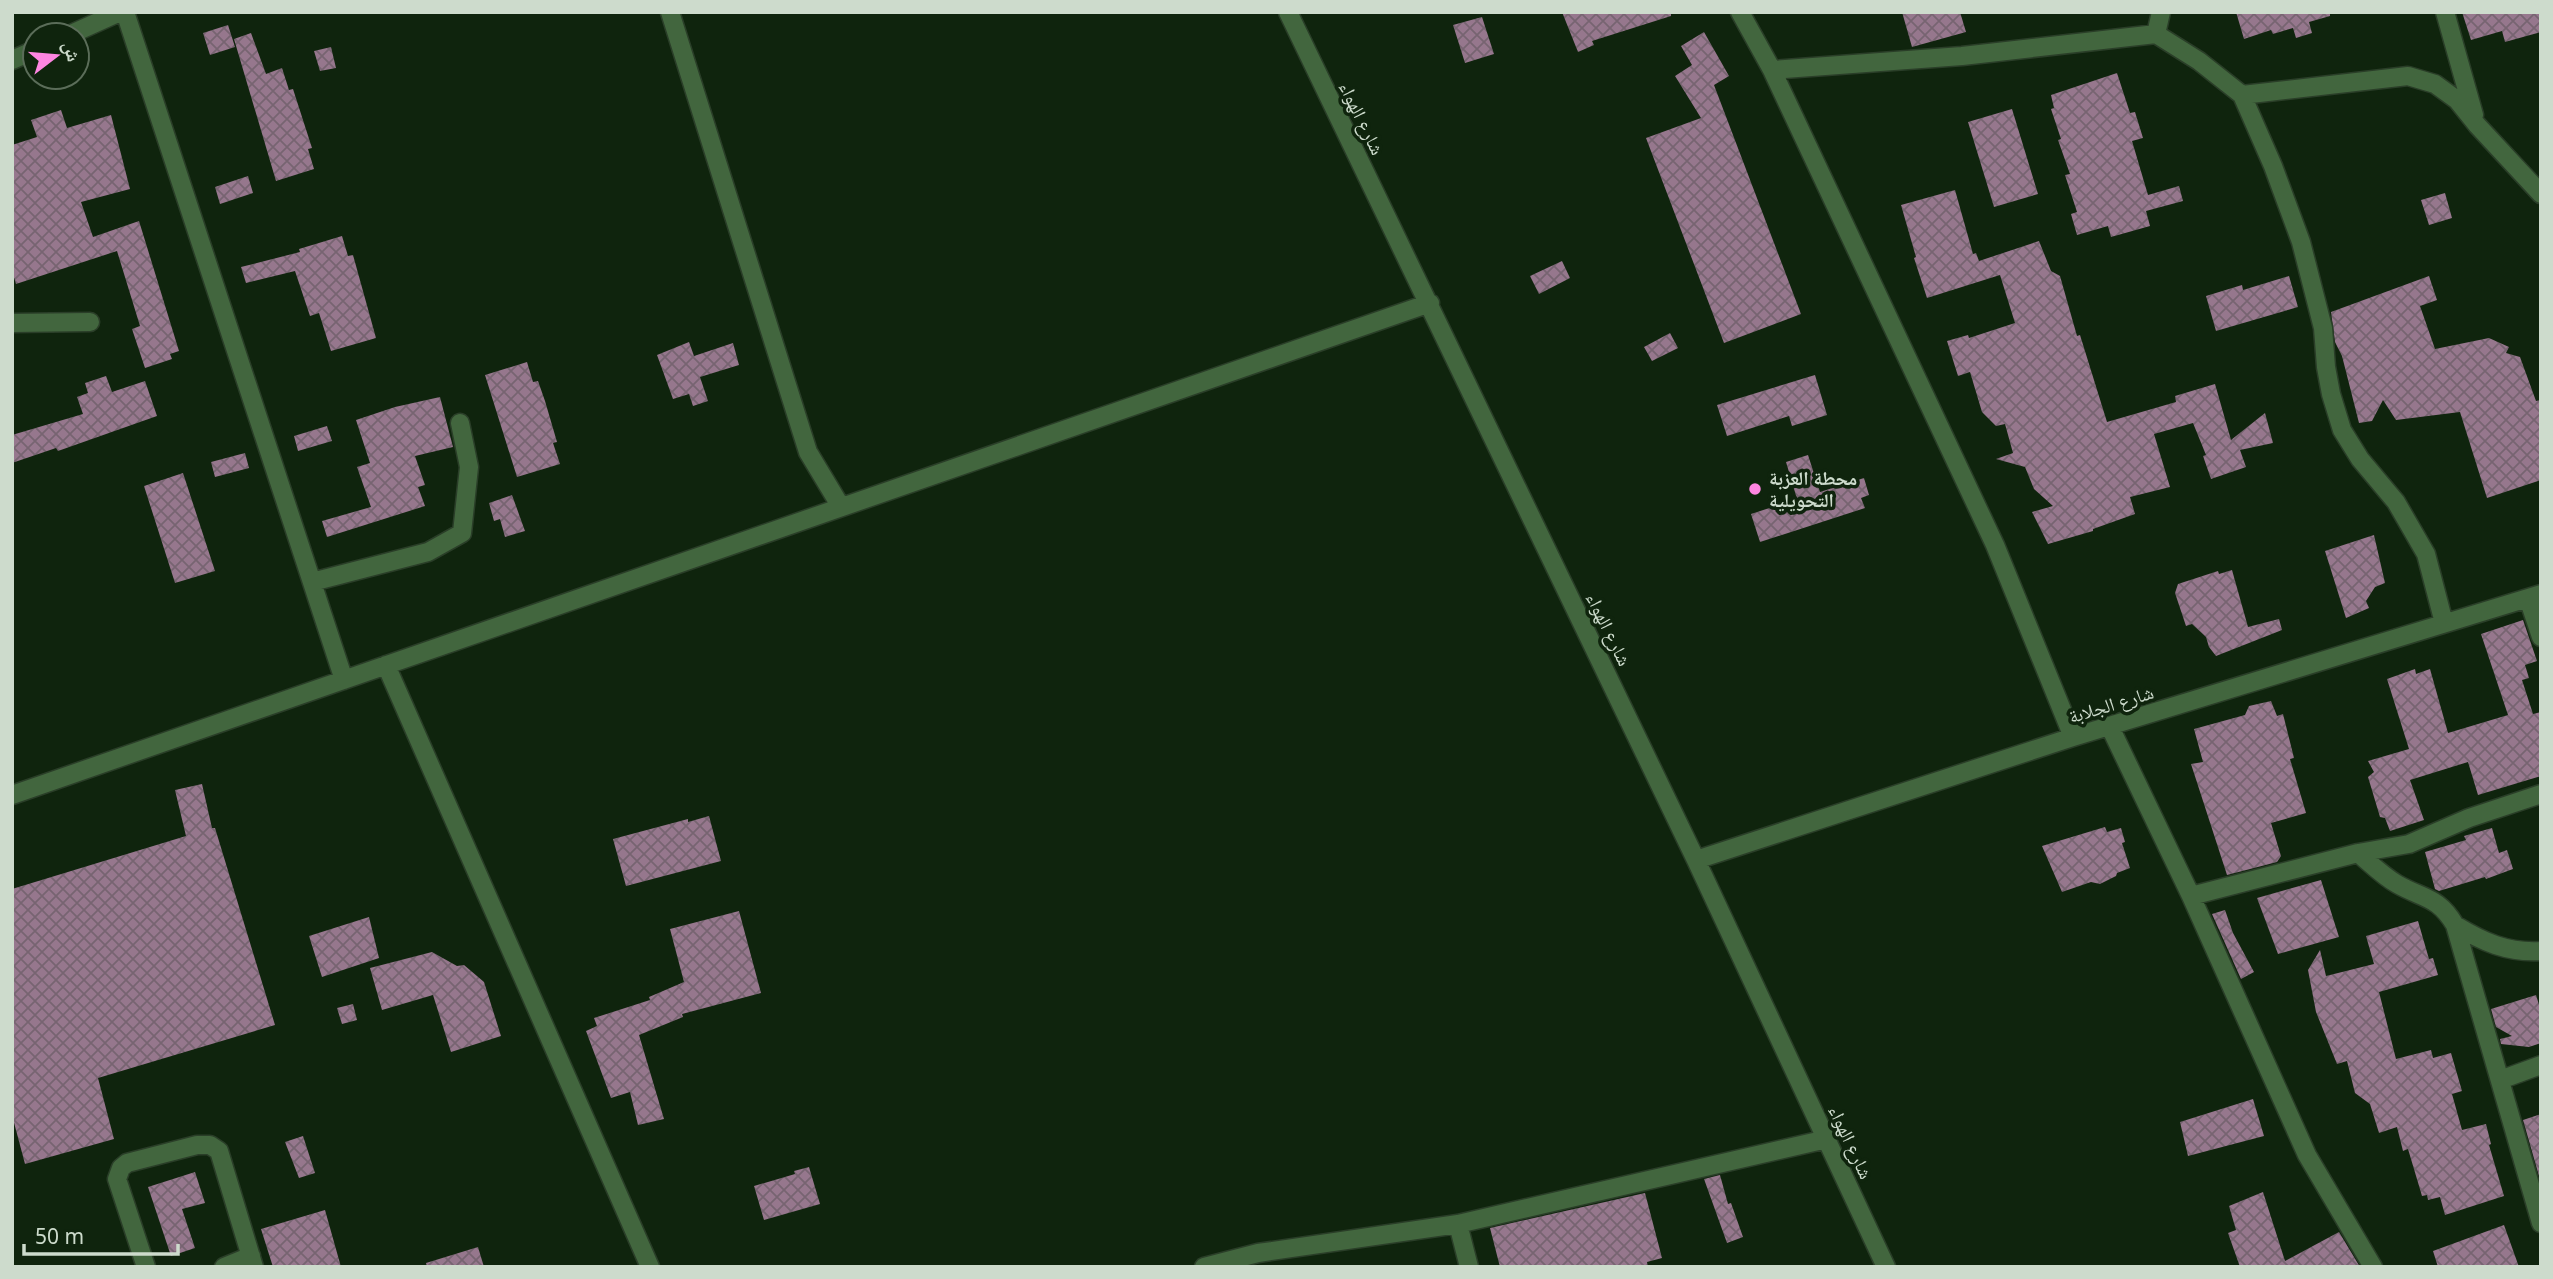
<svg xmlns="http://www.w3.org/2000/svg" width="2553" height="1279" font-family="'Noto Sans','Noto Naskh Arabic',sans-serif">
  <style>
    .building { fill: url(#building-cross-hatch) }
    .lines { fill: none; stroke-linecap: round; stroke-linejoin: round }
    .minor-casing { stroke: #2a3e28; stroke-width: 21 }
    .minor { stroke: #42663e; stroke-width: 18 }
    .poi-dot { fill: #fe86e1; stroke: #0f240d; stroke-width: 2.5 }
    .labels { text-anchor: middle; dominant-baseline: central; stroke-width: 7; stroke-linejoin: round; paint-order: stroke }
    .street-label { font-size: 19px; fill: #cddbcc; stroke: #0f240d }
    .poi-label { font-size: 19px; font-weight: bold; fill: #cddbcc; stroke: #0f240d; text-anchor: start }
  </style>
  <defs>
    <pattern id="building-cross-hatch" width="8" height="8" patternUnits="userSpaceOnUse" patternTransform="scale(1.75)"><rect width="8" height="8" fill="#96778d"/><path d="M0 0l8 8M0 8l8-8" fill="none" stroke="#776471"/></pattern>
  </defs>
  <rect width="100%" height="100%" fill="#0f240d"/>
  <path class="building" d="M1562 12H1671V16L1592 41 1594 45 1578 52Z
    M1902 12H1960L1966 32 1912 47Z
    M2236 12H2330V16L2309 22 2312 33 2296 38 2293 28 2273 34 2271 30 2244 39Z
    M2462 12H2541V32L2505 42 2502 31 2471 40Z
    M1482 17 1494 54 1465 63 1453 25Z
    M228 25 235 47 210 55 203 33Z
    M1704 32 1729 76 1714 85 1801 314 1724 343 1646 138 1701 118 1675 76 1692 65 1681 46Z
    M251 33 266 74 282 68 289 90 293 89 312 148 308 149 314 169 276 181 234 39Z
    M331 47 336 68 320 71 314 51Z
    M2117 73 2130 113 2135 112 2143 138 2132 141 2148 195 2179 186 2183 201 2146 211 2150 226 2111 237 2108 226 2077 235 2071 214 2077 212 2065 175 2070 174 2058 140 2061 139 2051 109 2054 108 2051 95Z
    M2012 109 2038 194 1994 207 1968 122Z
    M61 110 67 128 111 115 130 189 81 202 93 237 139 221 179 351 170 354 172 359 145 368 132 329 140 326 117 251 16 284 12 271V145L37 137 31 120Z
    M248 176 253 193 220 204 215 187Z
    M1955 190 1973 254 1976 253 1979 261 2039 241 2051 271 2060 276 2077 336 2080 335 2107 422 2176 402 2175 396 2215 384 2231 440 2265 413 2273 443 2240 450 2246 467 2211 479 2203 456 2206 455 2193 423 2154 434 2170 487 2130 497 2135 514 2093 529V531L2048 544 2032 512 2053 506 2034 489 2025 467 1996 459 2013 453 2005 424 1996 426 1982 412 1970 372 1958 376 1947 341 1968 335 1969 338 2015 323 2000 275 1927 298 1914 258 1916 257 1901 205Z
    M2445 193 2452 218 2429 225 2421 200Z
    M342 236 348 256 353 255 376 338 331 351 319 313 310 316 295 271 246 283 241 267 300 252 299 249Z
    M1562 261 1570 278 1539 294 1530 276Z
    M2289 276 2298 307 2216 331 2206 296 2242 285 2243 290Z
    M2429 276 2437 300 2420 306 2435 349 2489 338 2509 347 2506 353 2520 357 2536 401 2541 400V480L2487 498 2460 412 2396 420 2383 400 2372 421 2359 423 2342 356 2335 342 2331 312Z
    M1670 333 1678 348 1652 361 1644 347Z
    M689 342 694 356 733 343 739 365 700 377 708 401 693 406 689 394 673 399 657 355Z
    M527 362 533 382 538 381 545 401 557 442 553 443 560 464 517 477 485 375Z
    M1815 375 1827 415 1792 426 1789 416 1727 436 1717 405Z
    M106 376 112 392 145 381 157 416 58 451 56 448 12 463V435L83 414 77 397 88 393 85 383Z
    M440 397 453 447 415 456 425 485 418 487 425 506 327 537 322 521 371 507 357 467 370 463 356 420 395 407Z
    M327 426 332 441 298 451 294 436Z
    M245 453 249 468 215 477 211 462Z
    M1808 455 1820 492 1864 478 1869 495 1861 498 1865 508 1760 542 1751 514 1797 499 1786 462Z
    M183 473 215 571 175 583 144 486Z
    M512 495 525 531 505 537 500 519 494 521 489 503Z
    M2374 535 2385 583 2375 587 2366 601 2369 608 2346 618 2325 551Z
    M2232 570 2248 627 2279 619 2282 630 2216 656 2209 647 2206 637 2192 624 2186 626 2175 593 2178 584 2218 571 2219 574Z
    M2523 620 2537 661 2525 665 2529 678 2522 680 2533 714 2541 712V776L2478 795 2468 762 2410 780 2424 820 2390 831 2385 818 2380 817 2368 777 2374 772 2368 761 2409 749 2387 679 2415 669 2416 674 2430 669 2448 733 2508 715 2481 634Z
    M2271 701 2277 716 2283 714 2294 758 2290 759 2306 813 2271 823 2281 856 2277 862 2227 875 2191 764 2203 762 2194 729 2245 715 2249 706Z
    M202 784 212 828H215L275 1025 98 1078 114 1139 25 1164 12 1115V889L186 836 175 790Z
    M709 816 721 861 626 886 613 839 688 819V822Z
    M2105 827 2107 832 2121 828 2125 842 2122 843 2130 868 2117 873 2116 876 2100 884 2091 882 2062 892 2042 846Z
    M2492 828 2499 853 2507 850 2513 869 2486 879 2485 877 2439 891 2435 889 2425 852 2466 840 2464 836Z
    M2321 880 2339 937 2278 954 2257 898Z
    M2225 910 2233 933 2254 972 2241 979 2212 914Z
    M739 911 761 993 682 1014 683 1017 639 1035 664 1119 638 1125 630 1092 611 1098 586 1031 597 1026 594 1018 650 1000 649 997 684 982 670 929Z
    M369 917 379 958 322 977 309 936Z
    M2418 921 2429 959 2433 958 2438 975 2379 992 2396 1059 2431 1050 2433 1058 2451 1053 2462 1091 2452 1094 2462 1130 2486 1124 2491 1144 2489 1145 2504 1196 2445 1215 2440 1197 2428 1200 2427 1195 2422 1196 2408 1149 2403 1151 2397 1127 2379 1133 2370 1104 2355 1093 2347 1061 2337 1064 2316 1012 2308 970 2320 950 2326 976 2374 964 2366 936Z
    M432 952 457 966 464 965 484 982 501 1036 451 1052 433 995 382 1010 370 968Z
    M2536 995 2541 1011V1043L2529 1047 2501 1044 2500 1039 2512 1036 2496 1027 2491 1009Z
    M353 1004 357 1020 342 1024 337 1008Z
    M2253 1099 2264 1136 2188 1156 2180 1122Z
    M2541 1114V1176H2539L2523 1120Z
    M303 1136 315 1173 299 1178 285 1142Z
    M809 1167 820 1204 764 1220 754 1186 795 1174 794 1171Z
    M195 1172 205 1203 182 1209 195 1248 171 1256 148 1187Z
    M1720 1175 1728 1204 1731 1203 1743 1237 1727 1243 1704 1179Z
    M2263 1192 2285 1261 2339 1232 2360 1267H2240L2228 1233 2236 1230 2229 1206Z
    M1645 1193 1662 1258 1647 1262 1648 1267H1500L1490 1228Z
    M325 1210 341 1267H273L261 1229Z
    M2504 1225 2519 1267H2438L2433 1251Z
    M478 1247 484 1267H427L426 1263Z"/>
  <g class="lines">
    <g class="minor-casing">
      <path id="minor" d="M125 12 344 680
        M670 12 808 452 841 507
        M1288 12 1696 860 1886 1267
        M1740 12 1772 70 1995 545 2073 737
        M2445 12 2474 115
        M2156 34 2161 12
        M69 35 120 12
        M12 60 35 50
        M1772 70 1962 56 2156 34 2199 61 2242 95 2273 166 2301 242 2323 328 2326 367 2331 394 2342 430 2360 459 2396 502 2426 554 2444 623
        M2242 95 2408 76 2435 84 2457 100 2477 125 2541 194
        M12 323 90 322
        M312 582 428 552 462 533 469 467 460 423
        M2528 598 2541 637
        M386 665 650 1267
        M2110 727 2191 896 2307 1155 2373 1267
        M12 795 1430 303
        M2358 853C2370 863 2383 876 2397 884 2423 899 2438 896 2455 925L2541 1223
        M1696 860 2073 737 2541 594
        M2191 896 2358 853 2409 844 2469 818 2541 794
        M2455 925C2483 942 2507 953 2541 951
        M2500 1080 2541 1065
        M1458 1224 1469 1267
        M146 1267 117 1179 121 1168 127 1163 197 1145H210L219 1151 254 1267
        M224 1267 251 1256
        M1204 1267 1258 1253 1458 1224 1827 1139"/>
    </g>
    <use href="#minor" class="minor"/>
  </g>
  <circle class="poi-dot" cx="1755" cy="489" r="7"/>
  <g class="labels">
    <g class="street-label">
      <text transform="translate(1362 118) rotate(64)">شارع الهواء</text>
      <text transform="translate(1609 629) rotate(64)">شارع الهواء</text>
      <text transform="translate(2111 704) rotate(-17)">شارع الجلابة</text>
      <text transform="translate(1851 1142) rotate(65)">شارع الهواء</text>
    </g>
    <g class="poi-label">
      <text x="1769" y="478">محطة العزبة<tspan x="1769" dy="22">التحويلية</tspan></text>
    </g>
  </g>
  <rect width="2553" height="1279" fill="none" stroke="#cddbcc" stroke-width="28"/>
  <g transform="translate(56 56) rotate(74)"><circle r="33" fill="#0f240d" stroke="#5b6d59" stroke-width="2"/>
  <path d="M0-5L12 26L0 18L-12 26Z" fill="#fe86e1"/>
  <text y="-10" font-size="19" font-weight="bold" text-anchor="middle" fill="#cddbcc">ش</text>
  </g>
  <path d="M24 1244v10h154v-10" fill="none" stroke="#cddbcc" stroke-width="3.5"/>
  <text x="35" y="1244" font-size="21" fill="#cddbcc" stroke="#0f240d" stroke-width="5" paint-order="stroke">50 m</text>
</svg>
